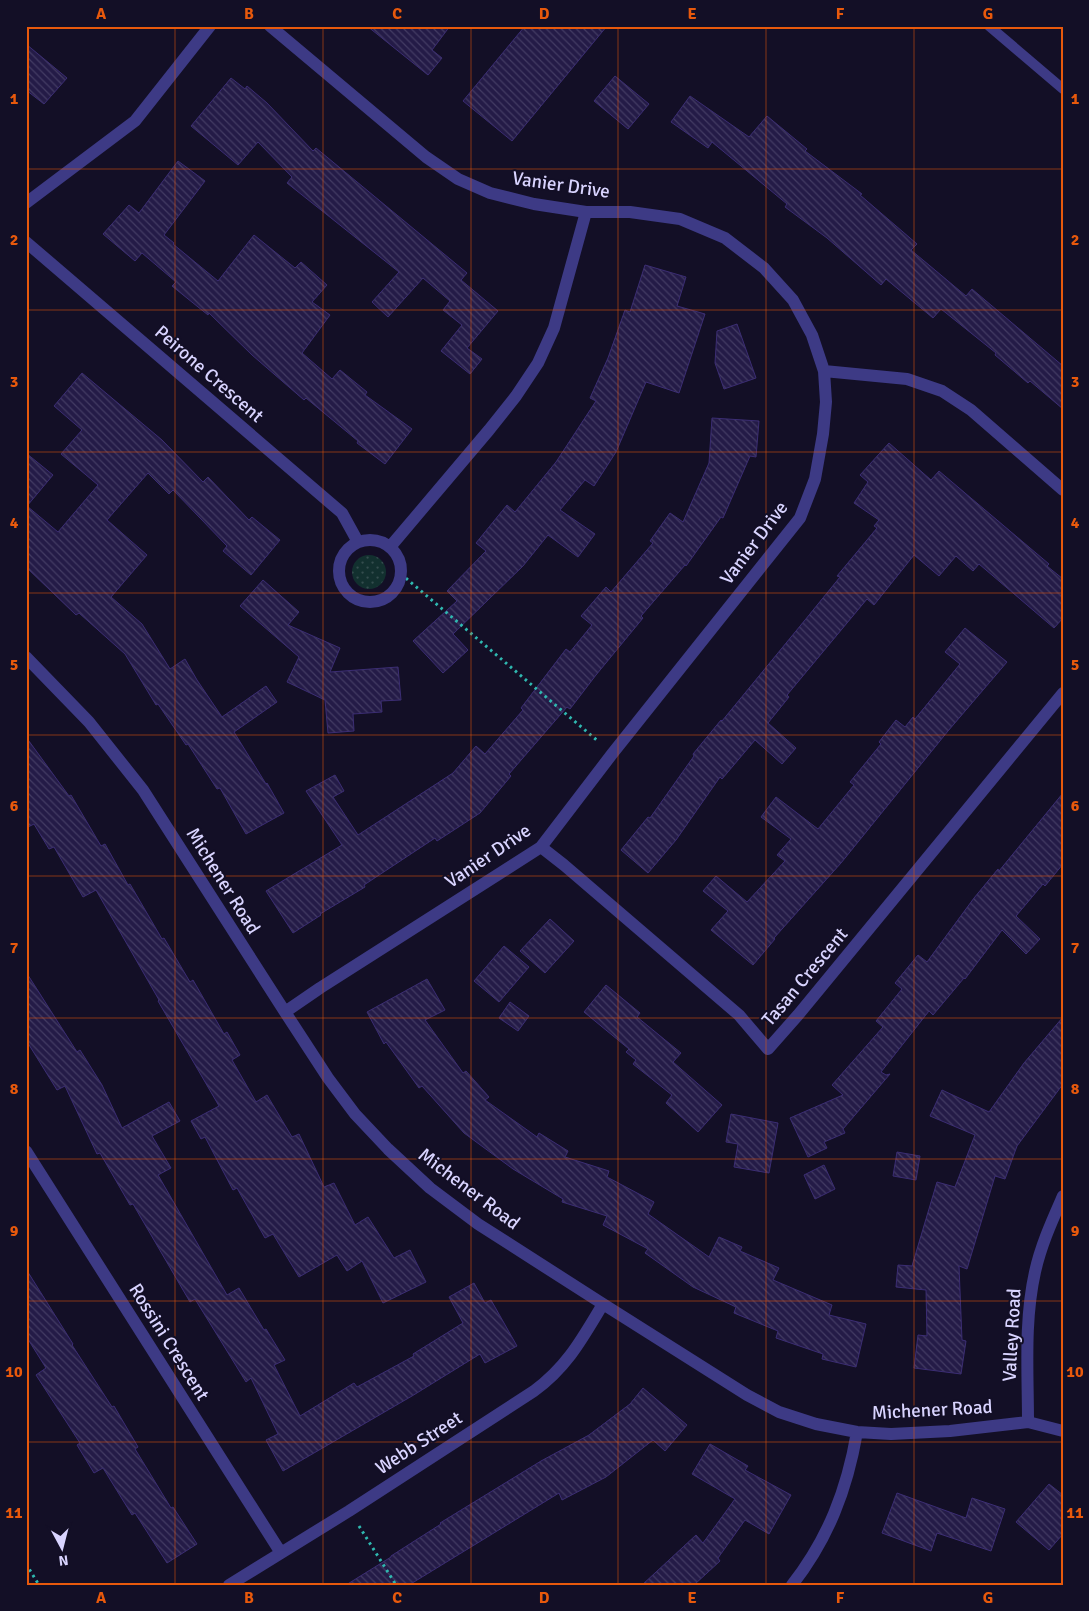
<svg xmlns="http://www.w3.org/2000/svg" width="1089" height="1611" font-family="Signika,sans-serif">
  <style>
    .grass { fill: url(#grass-dots) }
    .building { fill: url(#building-back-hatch); stroke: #3b2d73 }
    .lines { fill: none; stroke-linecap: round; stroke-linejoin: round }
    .path { stroke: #2fb8b0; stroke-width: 3; stroke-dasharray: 2.5 4; stroke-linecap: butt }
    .service { stroke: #3d3a85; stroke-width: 10 }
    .minor { stroke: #3d3a85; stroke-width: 12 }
    .grid { fill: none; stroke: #e8590c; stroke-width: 1; stroke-opacity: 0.55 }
    .labels { text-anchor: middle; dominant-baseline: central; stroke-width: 4; stroke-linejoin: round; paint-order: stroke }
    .street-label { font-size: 19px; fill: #d9d4ff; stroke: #130f26 }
    .neatline { fill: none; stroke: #e8590c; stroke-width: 2 }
    .grid-label { font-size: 16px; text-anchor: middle; font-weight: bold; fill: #e8590c }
  </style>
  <defs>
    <pattern id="grass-dots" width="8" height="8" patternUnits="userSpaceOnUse" patternTransform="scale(1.25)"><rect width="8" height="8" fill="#12302f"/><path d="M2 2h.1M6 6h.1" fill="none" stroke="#344d4e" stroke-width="1.8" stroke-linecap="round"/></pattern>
    <pattern id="building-back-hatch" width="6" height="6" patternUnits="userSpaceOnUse" patternTransform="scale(1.25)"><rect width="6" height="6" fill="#241b47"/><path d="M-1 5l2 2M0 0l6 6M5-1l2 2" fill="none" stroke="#433b63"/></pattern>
  </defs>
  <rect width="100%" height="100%" fill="#130f26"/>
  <path class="grass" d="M352 572a17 17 0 1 1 34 0a17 17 0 1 1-34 0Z"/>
  <path class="building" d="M367 26H450L432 50 442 58 428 75Z
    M525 26H607L512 141 463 101Z
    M26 44 67 78 44 104 26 90Z
    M615 76 649 104 628 129 594 101Z
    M231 78 245 89 247 86 267 103 313 151 316 148 467 273 461 280 498 311 467 348 482 359 470 374 441 351 462 325 443 310 450 301 423 278 388 317 372 302 399 272 287 183 292 177 258 142 238 165 191 126Z
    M690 96 749 137 767 116 807 149 805 151 862 194 860 195 917 244 911 250 966 296 972 289 1063 366V409L1030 381 1028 383 995 355 996 353 941 309 933 318 886 279 881 285 827 238 785 207 787 204 712 142 708 148 671 122Z
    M178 161 205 181 164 235 174 243 173 244 218 281 254 235 295 268 301 262 327 285 312 302 330 315 302 353 332 379 340 370 367 392 365 395 412 429 385 464 357 443 358 441 306 398 304 400 252 355 209 313 208 315 172 286 176 282 142 253 135 261 103 234 129 205 139 213Z
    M645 265 686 277 677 306 705 314 679 393 646 382 616 452 594 486 585 480 560 510 595 534 578 557 548 535 523 566 453 634 468 650 443 673 413 641 457 601 447 591 486 551 476 543 507 505 515 512 556 462 596 401 590 398 608 358 625 310 630 312Z
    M737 324 756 378 724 389 715 363 717 331Z
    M82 373 162 440 203 482 208 477 249 520 252 517 280 540 251 575 223 551 227 546 173 490 169 494 148 473 107 520 147 555 111 597 142 624 170 669 185 659 197 680 222 717 266 686 277 702 234 732 266 784 267 783 284 813 246 834 220 788 217 789 188 744 186 745 158 704 156 705 125 654 79 613 76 615 26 567V453L53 475 27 506 58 532 98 485 61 454 82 430 54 406Z
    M712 418 759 421 756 457 750 456 723 518 721 517 686 566 685 565 641 616 643 618 596 675 570 709 567 707 509 774 511 776 480 813 437 841 435 838 364 885 365 887 320 914 321 915 293 933 266 891 342 845 306 791 335 775 344 791 333 797 358 835 453 773 476 746 485 754 523 710 521 708 566 649 570 652 592 625 581 616 606 587 611 592 653 543 650 541 670 513 683 522 709 463Z
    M889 443 931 480 939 471 1049 564 1047 566 1063 579V618L1054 628 979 564 973 571 956 556 939 576 914 555 874 605 867 599 787 695 789 697 768 723 796 748 782 764 755 740 722 779 720 777 676 840 648 873 621 850 648 817 650 818 694 756 693 754 721 720 722 721 805 620 840 577 837 576 877 528 874 526 879 520 854 503 868 482 860 475Z
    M263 580 299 612 288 625 340 648 330 672 398 667 401 700 381 701 382 712 353 714 354 731 328 733 325 700 287 682 299 657 240 606Z
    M965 628 1007 662 948 731 841 863 774 938 775 939 753 965 711 930 728 911 703 891 716 876 747 902 785 861 777 855 791 839 761 817 776 797 818 829 854 785 850 782 881 744 879 742 896 720 905 727 913 717 915 719 960 664 945 652Z
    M26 737 69 796 71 795 101 846 105 844 128 885 130 884 162 939 164 938 190 982 193 980 224 1034 227 1032 240 1055 232 1060 256 1102 267 1095 292 1137 299 1134 324 1187 334 1183 355 1225 368 1217 394 1258 410 1250 426 1282 383 1303 362 1261 347 1271 337 1255 299 1277 273 1234 265 1238 237 1188 233 1190 205 1137 201 1139 191 1121 219 1106 158 1001 159 1000 96 890 83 897 54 847 49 849 34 824 26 828Z
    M1063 793V864L1045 886 1043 884 1016 916 1040 939 1026 954 1002 930 965 979 964 978 933 1015 929 1011 881 1072 886 1075 890 1074 843 1129 845 1133 824 1142 827 1148 808 1157 790 1118 843 1095 832 1085 883 1027 876 1021 902 989 895 983 918 955 927 962 974 898 998 869 999 871Z
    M550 919 574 941 545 973 520 951Z
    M504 946 529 967 499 1002 474 981Z
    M26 972 77 1052 80 1050 102 1085 122 1128 169 1102 180 1121 152 1136 171 1168 158 1175 227 1295 239 1288 264 1330 266 1329 285 1360 274 1365 300 1416 354 1383 357 1387 414 1356 413 1354 463 1323 449 1297 474 1283 485 1303 491 1300 517 1346 485 1363 480 1354 412 1396 283 1471 266 1440 278 1434 251 1378 246 1382 195 1299 190 1302 133 1204 130 1205 100 1153 97 1154 65 1086 57 1090 26 1040Z
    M427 979 445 1010 425 1020 463 1073 466 1071 489 1097 485 1100 537 1137 539 1133 568 1151 565 1157 609 1171 607 1177 654 1202 648 1214 709 1257 719 1237 742 1247 740 1251 779 1268 773 1280 832 1305 829 1315 866 1324 856 1367 822 1359 823 1354 776 1338 778 1331 734 1313 736 1307 693 1287 645 1253 648 1249 603 1225 607 1216 562 1202 563 1199 513 1169 464 1133 422 1086 419 1088 386 1042 384 1044 367 1012Z
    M606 985 640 1013 637 1017 681 1053 673 1062 722 1105 698 1132 666 1103 672 1095 633 1064 636 1060 626 1052 629 1049 584 1012Z
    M510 1002 529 1016 518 1031 499 1018Z
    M1063 1017V1084L1017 1146 1005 1179 995 1176 967 1269 959 1266 962 1340 966 1341 961 1374 914 1368 918 1335 927 1336 926 1290 896 1287 898 1265 912 1266 937 1182 955 1187 975 1135 930 1116 942 1090 989 1112 1024 1063Z
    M731 1114 778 1123 769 1173 734 1167 738 1144 726 1142Z
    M897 1152 920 1156 916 1180 893 1176Z
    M824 1165 835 1189 815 1199 804 1175Z
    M26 1269 73 1344 72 1345 112 1407 114 1406 138 1447 135 1449 171 1508 173 1507 197 1544 167 1563 135 1513 132 1515 103 1468 94 1473 77 1445 80 1443 36 1375 46 1368 26 1336Z
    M643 1388 687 1425 665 1451 653 1440 606 1477 562 1500 559 1493 409 1585H346L391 1557V1556L441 1524 440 1523 541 1461 589 1435 630 1404Z
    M710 1444 748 1466 745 1470 791 1495 769 1534 745 1520 718 1558 720 1561 694 1585H642L696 1535 703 1543 735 1499 692 1474Z
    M1049 1484 1063 1495V1534L1049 1550 1016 1522Z
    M897 1493 966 1518 972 1498 1005 1509 991 1551 937 1533 931 1551 882 1533Z"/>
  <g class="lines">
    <path class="path" d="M401 574 599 742
      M359 1526 396 1585
      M26 1564 39 1585"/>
    <path class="service" d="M989 26 1063 89"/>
    <path class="minor" d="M270 26 426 157 458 179 490 193 534 204 586 212H630L680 219 725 238 764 268 793 300 812 335 824 371 826 402 823 434 815 479 800 518 612 754 541 847 320 988 285 1012
      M26 203 135 121 210 26
      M26 242 342 513 358 542
      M824 371 907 379 942 391 971 410 1063 490
      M339 571a31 31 0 1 1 62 0a31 31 0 1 1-62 0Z
      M390 547 489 430 516 396 538 363 554 328 586 212
      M26 657 89 722 143 790 285 1012 328 1078 355 1114 388 1149 430 1188 478 1224 603 1304 747 1395 779 1412 816 1424 857 1432 891 1434 950 1431 1028 1422 1063 1431
      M541 847 564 865 739 1015 768 1049 798 1015 1063 693
      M26 1151 281 1553
      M1028 1422C1028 1372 1024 1321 1035 1272 1041 1245 1052 1221 1063 1196
      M229 1585 349 1511 534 1391C567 1367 582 1339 603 1304
      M792 1585C828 1539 847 1490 857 1432"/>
  </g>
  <path class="grid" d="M175 26V1585M323 26V1585M471 26V1585M618 26V1585M766 26V1585M914 26V1585M26 169H1063M26 310H1063M26 452H1063M26 593H1063M26 735H1063M26 876H1063M26 1018H1063M26 1159H1063M26 1301H1063M26 1442H1063"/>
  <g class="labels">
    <g class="street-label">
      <text transform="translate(561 185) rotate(8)">Vanier Drive</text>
      <text transform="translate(209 374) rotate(41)">Peirone Crescent</text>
      <text transform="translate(754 543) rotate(-53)">Vanier Drive</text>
      <text transform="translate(488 856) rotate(-34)">Vanier Drive</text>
      <text transform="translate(223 881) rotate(58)">Michener Road</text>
      <text transform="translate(805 977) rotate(-50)">Tasan Crescent</text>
      <text transform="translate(469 1189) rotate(37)">Michener Road</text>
      <text transform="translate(1012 1335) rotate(-87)">Valley Road</text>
      <text transform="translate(169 1342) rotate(58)">Rossini Crescent</text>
      <text transform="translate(932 1410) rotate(-3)">Michener Road</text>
      <text transform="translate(419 1443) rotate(-33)">Webb Street</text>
    </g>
  </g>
  <rect width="1089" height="1611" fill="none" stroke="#130f26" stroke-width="55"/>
  <g transform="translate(62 1548) rotate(173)" stroke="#130f26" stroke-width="4" paint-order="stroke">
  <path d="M0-4L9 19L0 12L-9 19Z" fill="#d9d4ff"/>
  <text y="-8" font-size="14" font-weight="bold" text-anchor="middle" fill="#d9d4ff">N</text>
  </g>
  <rect x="28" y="28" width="1034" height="1556" class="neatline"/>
  <g class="grid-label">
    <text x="101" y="19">A</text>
    <text x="249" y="19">B</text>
    <text x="397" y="19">C</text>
    <text x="544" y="19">D</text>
    <text x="692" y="19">E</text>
    <text x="840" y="19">F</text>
    <text x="988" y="19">G</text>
    <text x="14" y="104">1</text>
    <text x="1075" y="104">1</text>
    <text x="14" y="245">2</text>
    <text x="1075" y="245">2</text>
    <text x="14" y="387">3</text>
    <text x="1075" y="387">3</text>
    <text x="14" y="528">4</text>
    <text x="1075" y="528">4</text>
    <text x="14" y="670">5</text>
    <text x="1075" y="670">5</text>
    <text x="14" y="811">6</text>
    <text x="1075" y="811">6</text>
    <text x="14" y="953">7</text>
    <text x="1075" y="953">7</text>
    <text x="14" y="1094">8</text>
    <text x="1075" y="1094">8</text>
    <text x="14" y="1236">9</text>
    <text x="1075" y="1236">9</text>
    <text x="14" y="1377">10</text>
    <text x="1075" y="1377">10</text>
    <text x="14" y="1518">11</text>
    <text x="1075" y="1518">11</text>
    <text x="101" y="1603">A</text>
    <text x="249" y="1603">B</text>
    <text x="397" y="1603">C</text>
    <text x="544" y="1603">D</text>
    <text x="692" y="1603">E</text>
    <text x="840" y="1603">F</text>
    <text x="988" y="1603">G</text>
  </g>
</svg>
